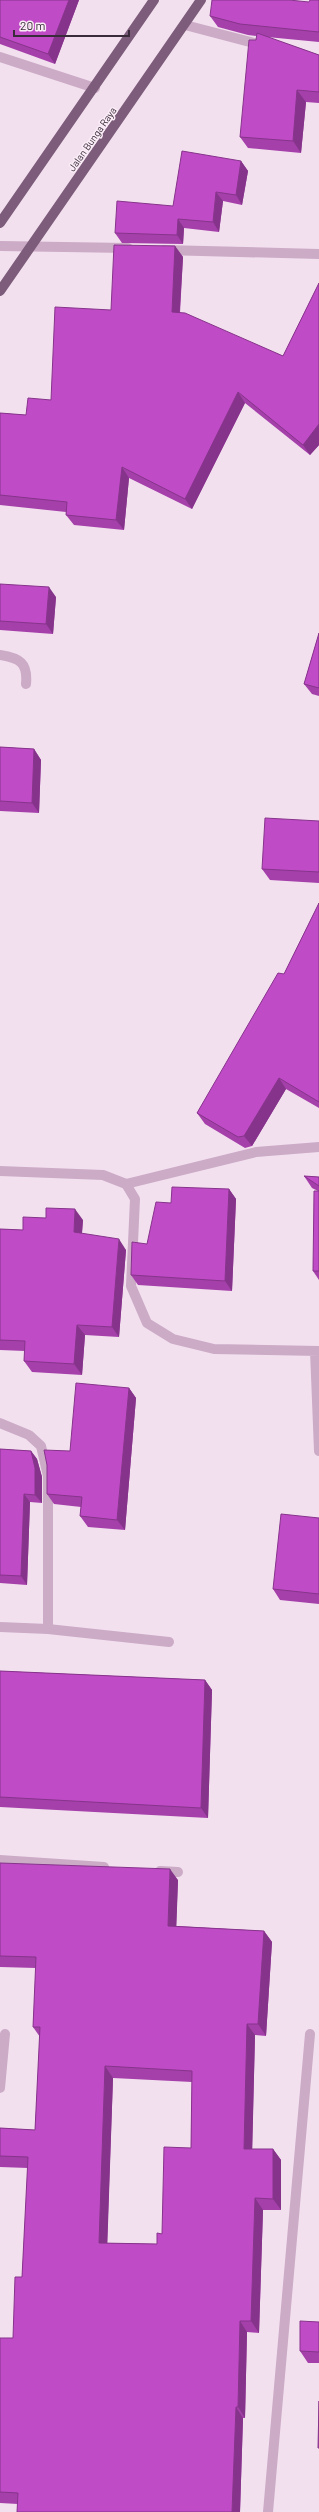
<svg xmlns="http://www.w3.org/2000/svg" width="319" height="2512" font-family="Barlow,sans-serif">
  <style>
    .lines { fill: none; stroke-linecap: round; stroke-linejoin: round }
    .service { stroke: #ccabc7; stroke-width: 10 }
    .minor { stroke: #ccabc7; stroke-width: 10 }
    .primary { stroke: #7c5c7a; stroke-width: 10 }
    .wall { fill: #a540aa; fill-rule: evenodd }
    .shaded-wall { fill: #86348b }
    .building { fill: #c04bc6; stroke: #86348b; fill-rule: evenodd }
    .labels { text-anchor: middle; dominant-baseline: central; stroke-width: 3; stroke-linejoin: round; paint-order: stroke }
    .street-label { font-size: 10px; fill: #3a2b3a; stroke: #fbedf7 }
  </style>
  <rect width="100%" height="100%" fill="#f3e0ef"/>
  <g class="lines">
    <path class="service" d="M0 655C20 658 28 663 26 684"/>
    <path class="minor" d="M185 25 258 44
      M0 57 95 88
      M0 246 128 248
      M164 250 319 254
      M0 1171 103 1175 126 1184 256 1152 319 1147
      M126 1184 135 1199 131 1286 147 1323 173 1339 214 1349 319 1351
      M315 1351 319 1451
      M0 1423 29 1435 41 1446 48 1476V1629
      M0 1627 48 1629 169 1642
      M0 1860 104 1867
      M160 1871 178 1872
      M0 2088 5 2034
      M268 2512 310 2034"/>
    <path class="primary" d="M0 223 154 0
      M0 291 201 0"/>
  </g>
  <path class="wall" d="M0 0H79L55 64 0 44Z
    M319 0V42L267 37 319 55V103L306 102 301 153 248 148 240 137 257 36 248 35 218 27 210 16 309 2Z
    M241 161 248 171 242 205 223 201 219 232 184 228 183 244 122 243 115 233 173 206Z
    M175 246 183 257 180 313 283 356 319 283V445L310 455 245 403 192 509 129 478 124 530 74 525 66 515V512L0 505V413L26 415 51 400 111 310Z
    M0 584 56 597 53 634 0 630Z
    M319 633V696L312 694 304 684Z
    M0 747 34 749 41 760 39 813 0 811Z
    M319 821V883L270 880 262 869Z
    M319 903V1108L286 1089 252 1146 245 1148 205 1124 197 1113 284 974Z
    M304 1176 319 1177V1280L313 1271 318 1191 312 1188Z
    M229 1189 236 1199 232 1291 138 1285 131 1275 147 1244 171 1203Z
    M83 1220 82 1234 126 1250 119 1337 85 1335 82 1375 32 1372 24 1361 25 1351 0 1350V1229L23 1230Z
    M129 1388 136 1398 125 1530 88 1527 80 1516 81 1507 54 1504 47 1494Z
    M0 1449 31 1451 37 1459 42 1477V1503L30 1502 27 1585 0 1583Z
    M319 1518V1604L280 1600 273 1589Z
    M0 1671 205 1680 212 1690 208 1818 0 1807Z
    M0 1863 178 1880 176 1926 264 1931 272 1942 266 2036 255 2035 252 2149H273L281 2160V2210H263L259 2333 247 2332 245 2418H243L240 2512H17L18 2504 0 2503V2338H13L22 2277 28 2168 0 2167V2128L35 2130 40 2037 33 2027 36 1968 0 1967ZM113 2078 192 2082 191 2148 162 2234 157 2244 107 2243Z
    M319 2322V2363H308L300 2351Z"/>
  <path class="shaded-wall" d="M69 0H79L55 64 48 54Z
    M297 90 306 102 301 153 293 141Z
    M241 161 248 171 242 205 236 195Z
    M216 192 223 201 219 232 213 222Z
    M178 219 184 228 183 244 177 235Z
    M175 246 183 257 179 323 172 312Z
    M238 392 245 403 192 509 185 499Z
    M319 424V445L310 455 303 445Z
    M122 467 129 478 124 530 116 520Z
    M49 587 56 597 53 634 46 624Z
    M34 749 41 760 39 813 32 803Z
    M279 1078 286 1089 252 1146 244 1136Z
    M229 1189 236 1199 232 1291 225 1281Z
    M75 1209 83 1220 81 1243 74 1232Z
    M119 1239 126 1250 119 1337 112 1327Z
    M77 1325 85 1335 82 1375 74 1364Z
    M129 1388 136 1398 125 1530 117 1520Z
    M31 1451 37 1459 42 1477V1503L35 1495Z
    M24 1494 30 1502 27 1585 21 1576Z
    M205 1680 212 1690 208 1818 201 1808Z
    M170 1869 178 1880 176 1937 168 1926Z
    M264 1931 272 1942 266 2036 258 2024Z
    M247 2024 255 2035 252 2160 244 2149Z
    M105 2066 113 2078 107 2254 99 2243Z
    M273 2149 281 2160V2210L273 2199Z
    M255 2198 263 2210 259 2333 251 2321Z
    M240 2321 247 2332 245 2418 238 2407Z
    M236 2407 243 2418 240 2512H232Z"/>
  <path class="building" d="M0 0H69L48 54 0 37Z
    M212 0H289L309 2 310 0H319V32L240 24 210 16Z
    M257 33 319 55V92L297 90 293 141 240 137 249 40H256Z
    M182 151 241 161 236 195 216 192 213 222 178 219 177 235 115 233 117 201 173 206Z
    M114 245 175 246 172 312 185 313 283 356 319 283V424L303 445 238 392 185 499 122 467 116 520 66 515 67 502 0 495V413L26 415 28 398 51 400 55 307 111 310Z
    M0 584 49 587 46 624 0 621Z
    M319 633V688L304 684Z
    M0 747 34 749 32 803 0 801Z
    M265 818 319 821V872L262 869Z
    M319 903V1102L279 1078 244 1136 238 1137 197 1113 278 973 284 974Z
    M304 1176 319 1177V1186Z
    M172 1187 229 1189 225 1281 131 1275 132 1242 147 1244 156 1202 171 1203Z
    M314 1191H319V1271H313Z
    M46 1208 75 1209 74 1232 119 1239 112 1327 77 1325 74 1364 24 1361 25 1341 0 1340V1229L23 1230V1217L46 1218Z
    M76 1383 129 1388 117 1520 80 1516 82 1497 47 1494V1465L44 1450 70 1451Z
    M0 1449 31 1451 35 1468V1495L24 1494 21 1576 0 1575Z
    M281 1514 319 1518V1594L273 1589Z
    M0 1671 205 1680 201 1808 0 1797Z
    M0 1863 170 1869 168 1926 264 1931 258 2024H247L244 2149H273V2199L255 2198 251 2321H240L238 2407H236L232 2512H17L18 2493 0 2492V2338H13L15 2277H22L28 2157 0 2156V2128L35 2130 40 2027H33L36 1957 0 1956ZM105 2066 192 2071 191 2148 164 2147 162 2234 157 2233V2244L99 2243Z
    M300 2321 319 2322V2352L300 2351Z
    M319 2401V2448H318Z"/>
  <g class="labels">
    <g class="street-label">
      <text transform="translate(92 139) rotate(-55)">Jalan Bunga Raya</text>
    </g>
  </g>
  <path d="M14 30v6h115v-6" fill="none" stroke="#3a2b3a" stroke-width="2"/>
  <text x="20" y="30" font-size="12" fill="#3a2b3a" stroke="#fbedf7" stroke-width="3" paint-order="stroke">20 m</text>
</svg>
